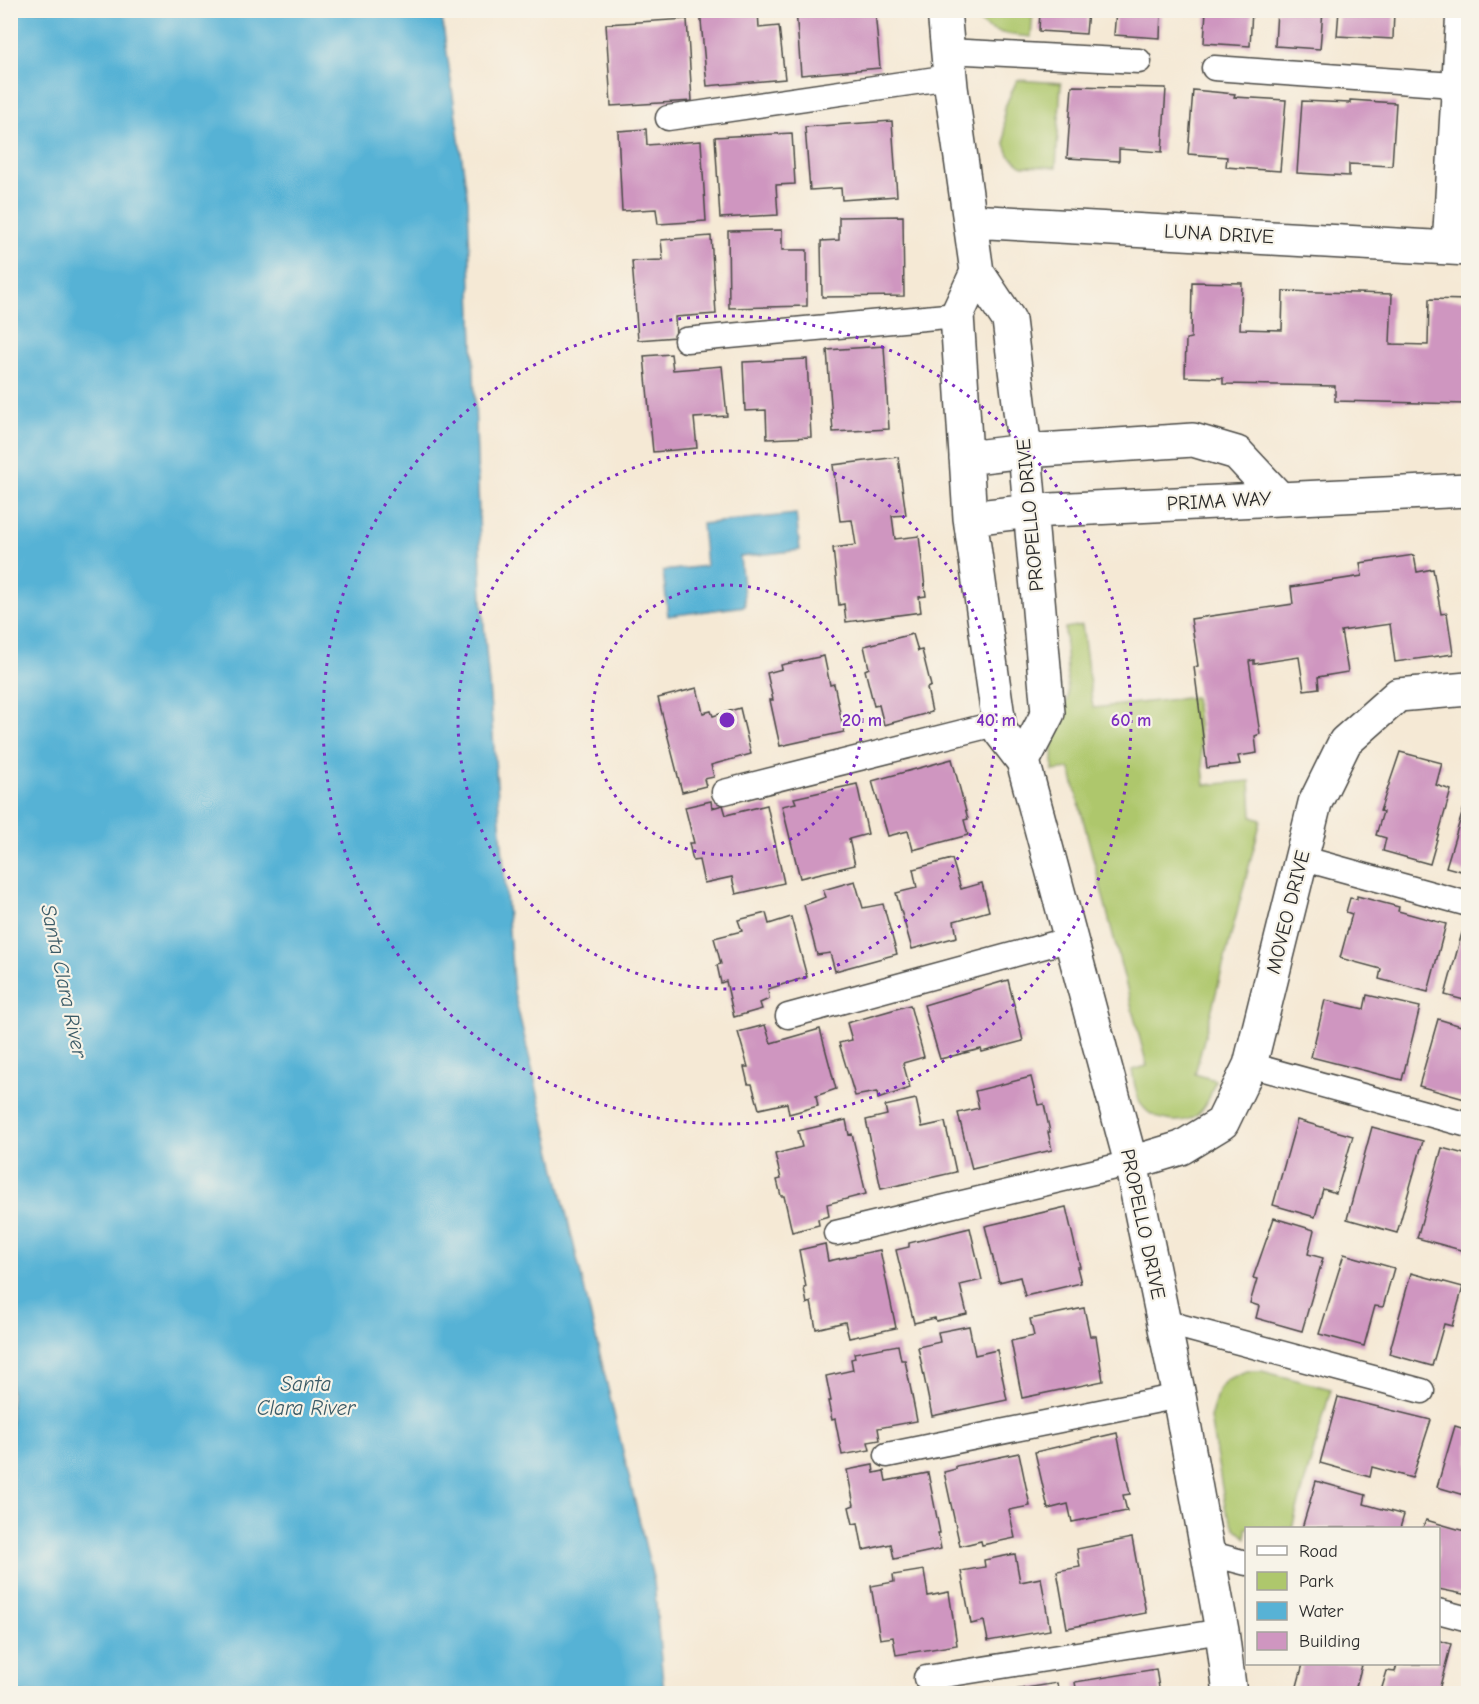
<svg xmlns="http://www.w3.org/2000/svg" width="1479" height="1704" font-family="'Comic Neue',sans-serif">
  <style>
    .green { fill: #aec76c; stroke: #6c794c; stroke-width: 1.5 }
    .water { fill: #57b2d5; stroke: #416e80; stroke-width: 1.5 }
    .building { fill: #cf96c0 }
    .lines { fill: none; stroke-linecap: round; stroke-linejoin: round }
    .lane-casing { stroke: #494844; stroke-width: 27 }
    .street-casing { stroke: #494844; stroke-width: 36 }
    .lane { stroke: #fff; stroke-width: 24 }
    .street { stroke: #fff; stroke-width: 33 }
    .ring { fill: none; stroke: #7b2cbf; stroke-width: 3; stroke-dasharray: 3 6 }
    .labels { text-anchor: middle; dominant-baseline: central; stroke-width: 4.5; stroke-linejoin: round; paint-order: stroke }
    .street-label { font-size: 20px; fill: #2b2b2b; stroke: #f7f3e8 }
    .water-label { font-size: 21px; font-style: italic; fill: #3a5a66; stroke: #f7f3e8 }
    .centre { fill: #7b2cbf; stroke: #f7f3e8; stroke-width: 3 }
    .ring-label { font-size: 18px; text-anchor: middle; font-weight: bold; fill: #7b2cbf; stroke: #f7f3e8; stroke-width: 4.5; stroke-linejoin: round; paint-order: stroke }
  </style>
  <rect width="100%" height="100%" fill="#f7f3e8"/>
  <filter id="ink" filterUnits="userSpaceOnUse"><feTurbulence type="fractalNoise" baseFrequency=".0167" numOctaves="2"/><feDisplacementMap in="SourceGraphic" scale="12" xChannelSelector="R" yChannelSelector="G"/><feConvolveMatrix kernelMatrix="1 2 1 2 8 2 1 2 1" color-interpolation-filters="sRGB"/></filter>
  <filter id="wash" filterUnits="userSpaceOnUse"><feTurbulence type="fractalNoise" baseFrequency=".008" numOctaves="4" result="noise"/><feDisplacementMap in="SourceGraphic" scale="24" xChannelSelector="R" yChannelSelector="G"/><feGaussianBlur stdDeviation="1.35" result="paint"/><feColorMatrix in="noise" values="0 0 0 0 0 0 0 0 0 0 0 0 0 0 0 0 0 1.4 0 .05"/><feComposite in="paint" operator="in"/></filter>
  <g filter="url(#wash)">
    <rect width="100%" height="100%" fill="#f5e9d5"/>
    <path class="green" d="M973 11H1033L1031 37C1008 34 984 35 973 11Z
      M1017 80 1061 83 1056 167 1022 166 1009 155 1005 144 1004 109Z
      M1082 625 1093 708 1195 697 1205 785 1250 781 1252 817 1261 820 1195 1074 1215 1080C1212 1092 1208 1105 1198 1114 1182 1127 1150 1121 1140 1102 1135 1093 1134 1080 1132 1070L1147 1066 1070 769 1053 771V741L1068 698 1065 628Z
      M1246 1371H1262L1331 1389 1292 1528H1246V1538L1235 1528 1226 1511 1210 1418 1218 1390 1226 1380Z"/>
    <path class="water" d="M11 10 441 11 468 201 482 600 514 993 654 1582 664 1693H11Z
      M796 514 800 550 740 557 745 606 668 616 663 571 706 566 702 524Z"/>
    <g id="blocks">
      <path class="building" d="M700 10H758L759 28 779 26 785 79 707 86Z
        M796 10H875L880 68 801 75Z
        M1040 10H1088L1086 34 1039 31Z
        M1116 10H1161L1160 38 1114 35Z
        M1206 10H1252L1250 46 1204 43Z
        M1277 10H1323L1320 49 1275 46Z
        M1339 10H1394L1393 39 1337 36Z
        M687 19 692 101 611 106 606 24Z
        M1072 86 1166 88 1162 152 1119 149V161L1067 158Z
        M1193 90 1235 94 1234 97 1286 100 1280 171 1226 167 1227 157 1188 154Z
        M1350 100 1396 103 1392 166 1349 164V176L1297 173 1302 101 1350 103Z
        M892 121 897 196 842 200 841 188 810 190 805 127Z
        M646 129 647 145 701 141 706 221 658 224 656 209 622 211 618 131Z
        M792 133 795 184 776 185 778 215 720 218 715 137Z
        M903 216 904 296 822 297 821 241 839 240V217Z
        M782 230V250H807V306L729 308 728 231Z
        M711 236 716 314 675 317 676 337 638 340 632 261 663 260 661 240Z
        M1192 282 1242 283 1240 329 1282 330 1283 291 1392 294 1390 344 1428 345 1429 299 1468 300V404L1335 401V386L1223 384V378L1185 377 1186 339 1191 338Z
        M884 346 889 429 833 432 827 350Z
        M671 354 673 370 722 366 727 416 694 418 697 448 653 452 644 356Z
        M807 359 811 437 767 439 766 410 745 411 743 362Z
        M898 457 906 515 892 516 895 539 919 536 926 596 919 597 921 612 846 622 844 604 839 605 833 548 856 545 852 520 840 521 833 465Z
        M1414 555 1417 572 1433 569 1441 614 1447 613 1453 654 1395 662 1390 624 1341 631 1348 672 1318 677 1319 688 1304 690 1299 657 1254 664V660L1249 661 1260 734 1255 736 1257 753 1238 756 1240 764 1207 768 1194 667 1198 666 1191 619 1293 604 1291 587 1362 576 1360 563Z
        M913 634 918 651 922 650 931 686 927 688 932 712 884 725 879 705 874 706 865 670 869 668 864 646Z
        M824 656 830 685 834 684 844 732 780 746 770 700H773L767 673 782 669 781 665Z
        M697 688 703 713 711 711 713 716 740 708 751 754 711 765 714 777 704 779 706 786 682 792 658 698Z
        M1400 752 1442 763 1436 785 1451 790 1430 864 1383 851 1386 838 1376 835 1383 812 1380 811Z
        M952 759 968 819 964 820 968 835 913 850 908 831 888 836 872 781Z
        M857 784 868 834 849 839 855 865 800 878 782 806 796 803 794 798Z
        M1468 794V873L1446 867Z
        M711 801 712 808 723 805 726 815 767 805 784 883 736 894 732 877 704 883 699 860 693 861 689 843H694L685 807Z
        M952 859 961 889 982 883 989 911 954 921 957 937 912 949 896 893 917 888 913 869Z
        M855 881 863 908 883 904 897 954 835 971 830 953 817 955 804 905 826 897 823 890Z
        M1357 896 1399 907 1398 911 1446 924 1428 992 1379 979 1381 969 1340 958 1352 914 1346 912 1350 898 1357 899Z
        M766 913 769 924 791 917 807 977 768 989 769 999 760 1003 762 1009 734 1017 726 981 721 983 717 965 721 964 714 938 742 931 738 920Z
        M1462 933 1468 935V1001L1445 995Z
        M1008 980 1023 1041 982 1052 981 1049 940 1059 924 1005Z
        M1367 995 1420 1007 1402 1080 1311 1057 1325 1000 1364 1009Z
        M910 1005 924 1057 903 1063 910 1088 878 1099 877 1092 855 1096 839 1043 852 1040 847 1023Z
        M1438 1019 1468 1028V1100L1419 1086Z
        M765 1025 771 1043 820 1029 836 1089 816 1096 818 1106 789 1114 787 1103 759 1109 752 1084H748L744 1067H748L738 1032Z
        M1031 1077 1038 1105 1044 1104 1050 1132H1048L1052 1150 972 1169 958 1113 979 1108 975 1091Z
        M916 1099 922 1127 945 1122 956 1172 881 1189 866 1120 887 1115 885 1106Z
        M846 1120 849 1135 852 1134 866 1194 827 1204 829 1216 818 1219 819 1225 792 1232 784 1196H781L777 1180 781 1179 775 1154 802 1147 798 1131Z
        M1297 1120 1353 1136 1336 1193 1323 1189 1315 1217 1273 1205Z
        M1372 1127 1423 1141 1397 1233 1347 1219Z
        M1442 1148 1468 1155V1252L1417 1238Z
        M1066 1207 1080 1267H1077L1081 1283 1025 1296 1020 1277 999 1282 985 1226Z
        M1274 1218 1314 1230 1308 1254 1323 1258 1302 1331 1256 1318 1259 1306 1250 1303 1257 1279 1253 1278Z
        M970 1228 982 1280 960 1285 967 1314 936 1321 935 1318 914 1323 896 1250 909 1247V1243Z
        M825 1244 828 1261 880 1250 896 1328 849 1338 845 1322 816 1329 811 1302 807 1304 804 1288 806 1287 799 1250Z
        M1344 1254 1394 1268 1383 1307 1375 1306 1364 1346 1319 1334Z
        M1411 1273 1463 1287 1452 1326 1444 1324 1432 1366 1389 1354Z
        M1084 1308 1090 1336H1096L1103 1381 1022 1398 1011 1341 1034 1336 1030 1319Z
        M969 1326 975 1355 997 1350 1007 1400 932 1416 918 1347 940 1342 938 1332Z
        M898 1345 901 1360H905L917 1421 878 1428 880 1440 868 1442 870 1450 842 1455 835 1419 832 1420 828 1401H831L826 1376 853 1370 851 1359 855 1358 854 1353Z
        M1338 1397 1431 1420 1412 1478 1372 1467 1370 1477 1320 1463Z
        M1455 1426 1468 1430V1496L1437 1487Z
        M1117 1433 1130 1494 1123 1495 1127 1511 1072 1522 1068 1504 1048 1509 1035 1452Z
        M1019 1453 1030 1506 1009 1510 1015 1538 982 1545 981 1541 960 1546 944 1472 956 1469V1466Z
        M873 1465 874 1473 884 1471 886 1481 928 1473 940 1533H938L941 1549 894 1559 891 1544 863 1550 858 1523 853 1524 849 1507 854 1505 847 1470Z
        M1316 1481 1366 1495 1364 1504 1404 1515 1400 1528H1302Z
        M1426 1520 1468 1532V1595L1438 1589V1528H1423Z
        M1132 1538 1146 1613 1067 1628 1057 1571 1080 1567 1077 1549Z
        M1015 1554 1020 1582 1041 1578 1050 1630 988 1641 984 1621 971 1624 961 1571 985 1567 984 1560Z
        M924 1570 928 1596 949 1592 957 1645 896 1655 893 1637 880 1639 871 1586 894 1582 893 1575Z
        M1438 1640 1451 1644 1438 1694H1380L1387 1671 1395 1672 1397 1664H1438Z
        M1303 1664H1358L1362 1665 1354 1694H1307L1296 1690Z
        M1156 1669 1160 1694H1077L1075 1682Z
        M1057 1683 1059 1694H1002V1692Z"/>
    </g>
  </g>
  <g filter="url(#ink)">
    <use href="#blocks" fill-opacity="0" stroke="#494844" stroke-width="1.5"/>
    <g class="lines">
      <g class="lane-casing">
        <path id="lane" d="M947 51 1139 61
          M1214 68 1468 86
          M668 118 950 77
          M686 340 957 315
          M724 792 999 723
          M1301 858 1468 904
          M788 1016 1071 939
          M1250 1065 1468 1125
          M836 1233 1131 1163
          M1164 1322 1422 1391
          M887 1455 1179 1396
          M1208 1553 1246 1563
          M1438 1611 1468 1619
          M926 1678 1222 1631"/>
      </g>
      <g class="street-casing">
        <path id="street" d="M944 10 951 87 977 272
          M970 221 1468 249
          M1449 247 1463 10
          M977 272 1009 320 1025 451 1048 713 1023 761 1000 731 970 518 957 315Z
          M966 458 1025 451 1193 440 1237 453 1279 498
          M970 518 1030 511 1468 490
          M1023 761 1131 1163 1179 1396 1222 1631 1230 1694
          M1131 1163 1181 1148 1222 1123 1250 1065 1315 803 1345 742 1398 695 1468 689"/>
      </g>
      <use href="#lane" class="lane"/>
      <use href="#street" class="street"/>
    </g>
  </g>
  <g class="ring">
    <circle cx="727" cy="720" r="135"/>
    <circle cx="727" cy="720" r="269"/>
    <circle cx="727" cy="720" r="404"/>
  </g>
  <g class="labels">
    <g class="street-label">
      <text transform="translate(1219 234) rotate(3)">LUNA DRIVE</text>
      <text transform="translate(1219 501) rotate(-3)">PRIMA WAY</text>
      <text transform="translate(1030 515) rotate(-95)">PROPELLO DRIVE</text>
      <text transform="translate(1288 912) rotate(-76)">MOVEO DRIVE</text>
      <text transform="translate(1143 1224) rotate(78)">PROPELLO DRIVE</text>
    </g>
    <g class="water-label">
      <text transform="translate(64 981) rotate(78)">Santa Clara River</text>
      <text x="306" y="1384">Santa<tspan x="306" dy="24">Clara River</tspan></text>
    </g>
  </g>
  <circle cx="727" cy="720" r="9" class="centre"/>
  <g class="ring-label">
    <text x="862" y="726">20 m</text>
    <text x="996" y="726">40 m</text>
    <text x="1131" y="726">60 m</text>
  </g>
  <rect width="1479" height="1704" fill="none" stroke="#f7f3e8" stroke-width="36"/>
  <rect x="1245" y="1527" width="195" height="138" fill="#f7f3e8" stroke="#a5a39c" stroke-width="1.5"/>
  <rect x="1257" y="1546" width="30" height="9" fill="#ffffff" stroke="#a5a39c" stroke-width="1.5"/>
  <text x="1299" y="1557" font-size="18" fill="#2b2b2b">Road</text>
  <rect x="1257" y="1572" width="30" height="18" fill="#aec76c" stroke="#a5a39c" stroke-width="1.5"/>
  <text x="1299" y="1587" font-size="18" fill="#2b2b2b">Park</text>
  <rect x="1257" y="1602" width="30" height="18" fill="#57b2d5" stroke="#a5a39c" stroke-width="1.5"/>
  <text x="1299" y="1617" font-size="18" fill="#2b2b2b">Water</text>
  <rect x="1257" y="1632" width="30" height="18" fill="#cf96c0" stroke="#a5a39c" stroke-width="1.5"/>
  <text x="1299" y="1647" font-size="18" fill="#2b2b2b">Building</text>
</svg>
